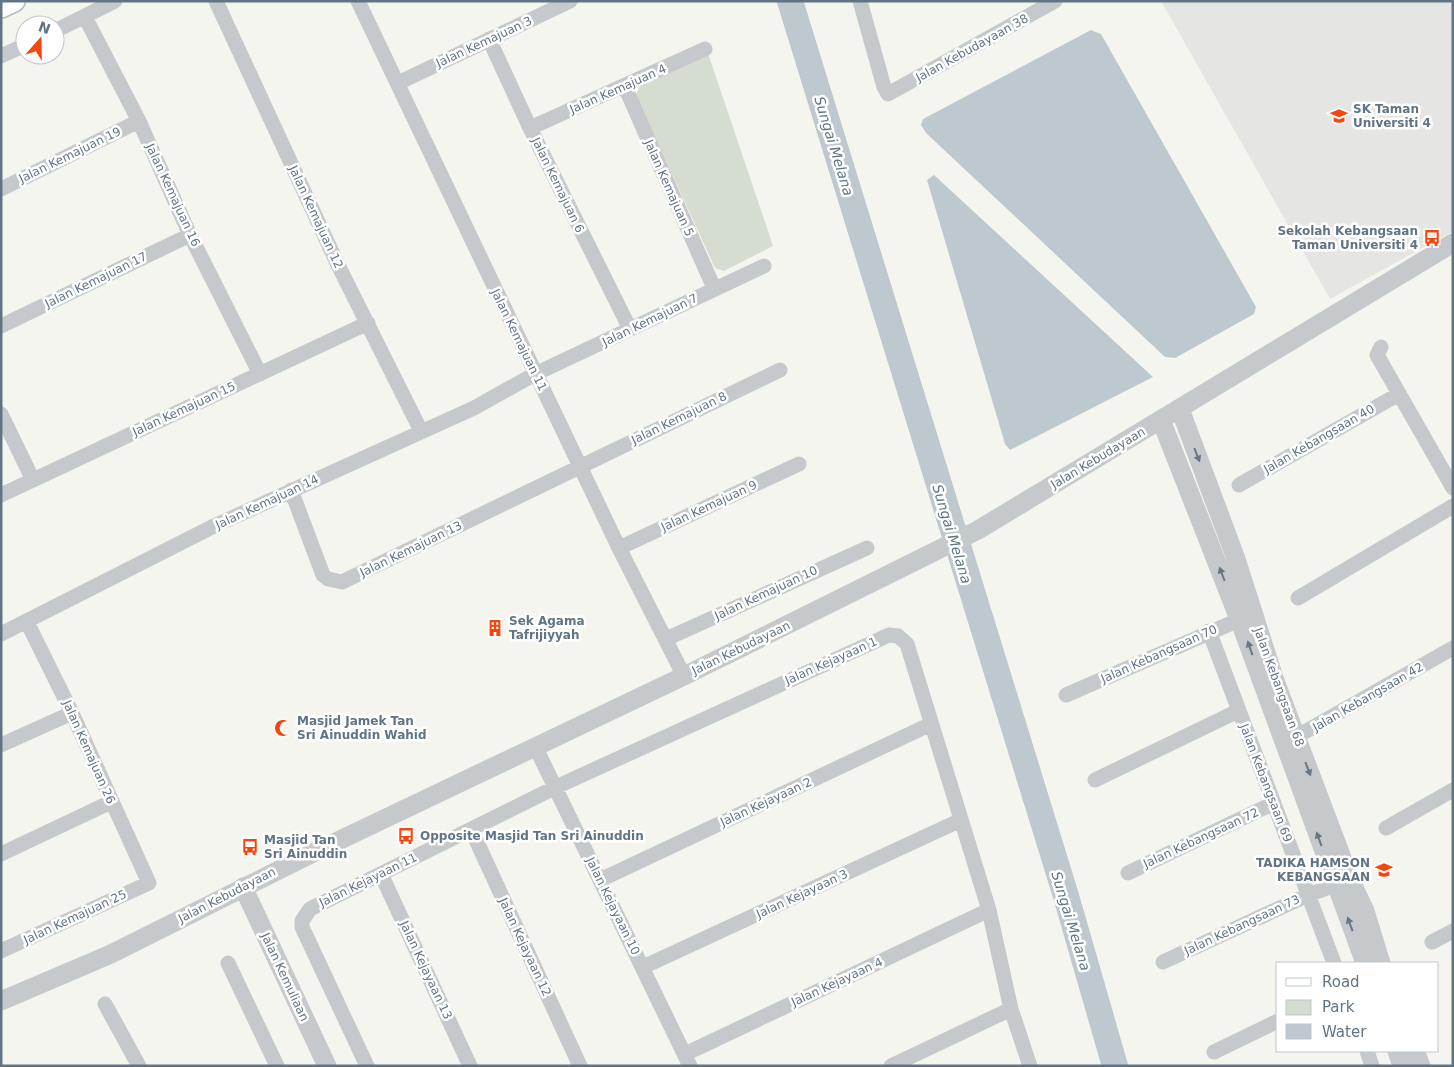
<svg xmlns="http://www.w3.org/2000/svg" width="1454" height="1067" font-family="'DejaVu Sans',sans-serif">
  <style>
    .built { fill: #e5e6e4 }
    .green { fill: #d5ddd1 }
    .water { fill: #bdc9ce }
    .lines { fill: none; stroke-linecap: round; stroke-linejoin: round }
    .river { stroke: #bdc9ce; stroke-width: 26 }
    .secondary-casing { stroke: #b5bbbf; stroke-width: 24 }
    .minor { stroke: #c6c9cc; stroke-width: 15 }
    .tertiary { stroke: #c6c9cc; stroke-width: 19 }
    .secondary { stroke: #fff; stroke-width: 21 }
    .oneway { fill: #657888 }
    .labels { text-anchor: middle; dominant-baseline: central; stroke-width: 5; stroke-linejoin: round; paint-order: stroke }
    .street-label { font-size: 12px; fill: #607484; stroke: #fff }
    .poi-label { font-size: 12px; font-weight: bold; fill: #607484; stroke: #fff; text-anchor: start }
    .water-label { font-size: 14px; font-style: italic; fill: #5b7782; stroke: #fff }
  </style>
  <rect width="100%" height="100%" fill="#f5f5f0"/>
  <path class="built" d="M1161 1H1453V231L1330 299Z"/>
  <path class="green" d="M708 53 773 246 724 271 715 268 636 95 640 85Z"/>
  <path class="water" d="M1091 30 1101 34 1256 307 1254 314 1175 358 1165 357 926 133 921 125 923 119Z
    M934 175 1153 377 1010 450 1005 444 927 180Z"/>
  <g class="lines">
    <path class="river" d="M790 1 1066 896 1115 1066"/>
    <g class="secondary-casing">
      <path id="secondary" d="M1 7 14 1"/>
    </g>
    <path class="minor" d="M216 1 338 265 421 431
      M358 1 619 548 684 676
      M860 1 884 87 888 94 1055 1
      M85 17 139 121 190 235 260 374
      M55 31 115 1
      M489 39 530 128 630 329
      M1 56 25 45
      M398 83 570 1
      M625 87 714 288
      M530 128 705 49
      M1 189 139 121
      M1 326 190 235
      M1381 347 1377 355 1453 488
      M1 414 33 480
      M1239 485 1399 394
      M291 490 323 575 328 579 342 582 780 370
      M1 495 368 323
      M619 548 799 464
      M1298 598 1453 506
      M1209 631 1334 963
      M1 634 214 526 474 408 535 374 764 266
      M666 639 867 548
      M1066 695 1248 616
      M1287 742 1453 648
      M1 745 72 713
      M535 746 690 1066
      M1095 780 1238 711
      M1386 828 1453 790
      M471 829 580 1066
      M1 854 111 802
      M1128 873 1274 803
      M381 874 470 1066
      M600 880 931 724
      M1432 942 1453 931
      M1 951 149 883 72 713 27 622
      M1163 962 1308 895 1347 881
      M228 963 277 1066
      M643 967 961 820
      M105 1004 139 1066
      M1367 1051 1372 1066
      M1214 1052 1278 1021
      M685 1054 989 910
      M367 1066 302 927V921L310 909 556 787 889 635 898 636 907 644 989 910 1011 1009 1030 1066
      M891 1066 1011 1009"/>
    <path class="tertiary" d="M1180 409 1235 556 1274 678 1350 879 1365 911 1381 963
      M1161 420 1239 619 1365 963
      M243 887 327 1066
      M1 1001 111 954 319 850 684 676 978 530 1453 243
      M1397 1051 1402 1066
      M1415 1051 1421 1066"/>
    <use href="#secondary" class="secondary"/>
  </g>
  <defs><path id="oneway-solid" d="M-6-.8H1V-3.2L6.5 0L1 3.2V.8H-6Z" transform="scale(1.25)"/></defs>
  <g class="oneway">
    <use href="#oneway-solid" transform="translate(1197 455) rotate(69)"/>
    <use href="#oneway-solid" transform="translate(1222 574) rotate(-111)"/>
    <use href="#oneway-solid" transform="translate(1250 648) rotate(-109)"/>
    <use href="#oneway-solid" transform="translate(1308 769) rotate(69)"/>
    <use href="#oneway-solid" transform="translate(1319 839) rotate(-110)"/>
    <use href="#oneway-solid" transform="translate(1350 924) rotate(-110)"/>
  </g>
  <defs>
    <g id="school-bare" transform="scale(1.35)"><path d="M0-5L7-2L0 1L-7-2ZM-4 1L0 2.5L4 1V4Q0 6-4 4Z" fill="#f5460f" stroke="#fff" stroke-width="2.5" paint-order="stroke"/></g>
    <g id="bus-bare" transform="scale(1.35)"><path d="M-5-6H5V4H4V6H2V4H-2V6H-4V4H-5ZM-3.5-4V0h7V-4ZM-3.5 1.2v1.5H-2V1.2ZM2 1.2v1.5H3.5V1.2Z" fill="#f5460f" stroke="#fff" stroke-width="2.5" paint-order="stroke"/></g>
    <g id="building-bare" transform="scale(1.35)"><path d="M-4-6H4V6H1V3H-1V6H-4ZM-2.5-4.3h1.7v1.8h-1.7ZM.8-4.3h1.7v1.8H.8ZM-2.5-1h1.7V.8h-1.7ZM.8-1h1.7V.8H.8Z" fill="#f5460f" stroke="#fff" stroke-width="2.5" paint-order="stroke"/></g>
    <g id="mosque-bare" transform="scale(1.35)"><path d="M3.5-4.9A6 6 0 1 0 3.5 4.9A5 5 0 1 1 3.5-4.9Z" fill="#f5460f" stroke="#fff" stroke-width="2.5" paint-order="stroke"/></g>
  </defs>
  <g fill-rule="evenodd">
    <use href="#school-bare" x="1339" y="116"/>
    <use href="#bus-bare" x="1432" y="238"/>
    <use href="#building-bare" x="495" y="628"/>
    <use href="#mosque-bare" x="283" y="728"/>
    <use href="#bus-bare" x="406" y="836"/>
    <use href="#bus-bare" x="250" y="847"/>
    <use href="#school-bare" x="1384" y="870"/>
  </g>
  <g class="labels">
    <g class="street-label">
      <text transform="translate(484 42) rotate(-25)">Jalan Kemajuan 3</text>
      <text transform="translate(972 48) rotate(-29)">Jalan Kebudayaan 38</text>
      <text transform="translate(618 89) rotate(-24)">Jalan Kemajuan 4</text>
      <text transform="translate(70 155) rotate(-26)">Jalan Kemajuan 19</text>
      <text transform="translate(558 185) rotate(64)">Jalan Kemajuan 6</text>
      <text transform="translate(669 188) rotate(66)">Jalan Kemajuan 5</text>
      <text transform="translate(173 195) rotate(65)">Jalan Kemajuan 16</text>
      <text transform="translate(316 217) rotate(65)">Jalan Kemajuan 12</text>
      <text transform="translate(96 280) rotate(-26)">Jalan Kemajuan 17</text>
      <text transform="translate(650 320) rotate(-26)">Jalan Kemajuan 7</text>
      <text transform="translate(519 340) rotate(64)">Jalan Kemajuan 11</text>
      <text transform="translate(184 409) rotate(-25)">Jalan Kemajuan 15</text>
      <text transform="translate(679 418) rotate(-26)">Jalan Kemajuan 8</text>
      <text transform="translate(1319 439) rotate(-30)">Jalan Kebangsaan 40</text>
      <text transform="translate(1098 458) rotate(-31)">Jalan Kebudayaan</text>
      <text transform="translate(267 502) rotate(-25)">Jalan Kemajuan 14</text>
      <text transform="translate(709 506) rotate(-25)">Jalan Kemajuan 9</text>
      <text transform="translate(411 549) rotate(-26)">Jalan Kemajuan 13</text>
      <text transform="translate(766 593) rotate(-25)">Jalan Kemajuan 10</text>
      <text transform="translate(741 648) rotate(-26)">Jalan Kebudayaan</text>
      <text transform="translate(1159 654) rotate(-24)">Jalan Kebangsaan 70</text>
      <text transform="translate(831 661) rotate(-24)">Jalan Kejayaan 1</text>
      <text transform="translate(1279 687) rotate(70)">Jalan Kebangsaan 68</text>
      <text transform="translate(1368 697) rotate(-30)">Jalan Kebangsaan 42</text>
      <text transform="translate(89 752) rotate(66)">Jalan Kemajuan 26</text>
      <text transform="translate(1266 783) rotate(69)">Jalan Kebangsaan 69</text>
      <text transform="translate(766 802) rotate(-25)">Jalan Kejayaan 2</text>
      <text transform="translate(1201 838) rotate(-25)">Jalan Kebangsaan 72</text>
      <text transform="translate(368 880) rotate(-26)">Jalan Kejayaan 11</text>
      <text transform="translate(802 894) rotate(-25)">Jalan Kejayaan 3</text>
      <text transform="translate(227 895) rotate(-27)">Jalan Kebudayaan</text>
      <text transform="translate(613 906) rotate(64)">Jalan Kejayaan 10</text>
      <text transform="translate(75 917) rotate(-25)">Jalan Kemajuan 25</text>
      <text transform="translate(1242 925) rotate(-25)">Jalan Kebangsaan 73</text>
      <text transform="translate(525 947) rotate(65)">Jalan Kejayaan 12</text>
      <text transform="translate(426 970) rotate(65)">Jalan Kejayaan 13</text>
      <text transform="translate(285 977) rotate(65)">Jalan Kemuliaan</text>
      <text transform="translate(837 982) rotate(-25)">Jalan Kejayaan 4</text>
    </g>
    <g class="poi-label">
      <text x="1353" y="109">SK Taman<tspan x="1353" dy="14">Universiti 4</tspan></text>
      <text x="1418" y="231" text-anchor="end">Sekolah Kebangsaan<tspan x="1418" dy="14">Taman Universiti 4</tspan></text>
      <text x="509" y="621">Sek Agama<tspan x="509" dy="14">Tafrijiyyah</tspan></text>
      <text x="297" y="721">Masjid Jamek Tan<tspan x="297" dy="14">Sri Ainuddin Wahid</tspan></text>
      <text x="420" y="836">Opposite Masjid Tan Sri Ainuddin</text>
      <text x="264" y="840">Masjid Tan<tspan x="264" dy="14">Sri Ainuddin</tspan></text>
      <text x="1370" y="863" text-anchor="end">TADIKA HAMSON<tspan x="1370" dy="14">KEBANGSAAN</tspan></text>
    </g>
    <g class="water-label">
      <text transform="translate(834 146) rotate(73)">Sungai Melana</text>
      <text transform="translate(952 534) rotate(73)">Sungai Melana</text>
      <text transform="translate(1071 921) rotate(73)">Sungai Melana</text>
    </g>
  </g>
  <rect width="1454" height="1067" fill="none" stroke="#607484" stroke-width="5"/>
  <rect x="1276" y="962" width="162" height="90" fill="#ffffff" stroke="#bfc7ce"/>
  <rect x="1286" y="978" width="25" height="8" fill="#ffffff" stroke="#bfc7ce"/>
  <text x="1322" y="987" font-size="15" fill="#607484">Road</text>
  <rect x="1286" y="1000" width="25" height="15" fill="#d5ddd1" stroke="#bfc7ce"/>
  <text x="1322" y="1012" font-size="15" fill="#607484">Park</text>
  <rect x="1286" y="1024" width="25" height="15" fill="#bdc9ce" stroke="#bfc7ce"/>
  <text x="1322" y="1037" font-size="15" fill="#607484">Water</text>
  <g transform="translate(40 40) rotate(20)"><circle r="24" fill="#ffffff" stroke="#bfc7ce"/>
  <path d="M0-4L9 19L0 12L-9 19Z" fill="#f5460f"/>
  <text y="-8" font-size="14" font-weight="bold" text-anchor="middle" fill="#607484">N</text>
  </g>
</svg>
